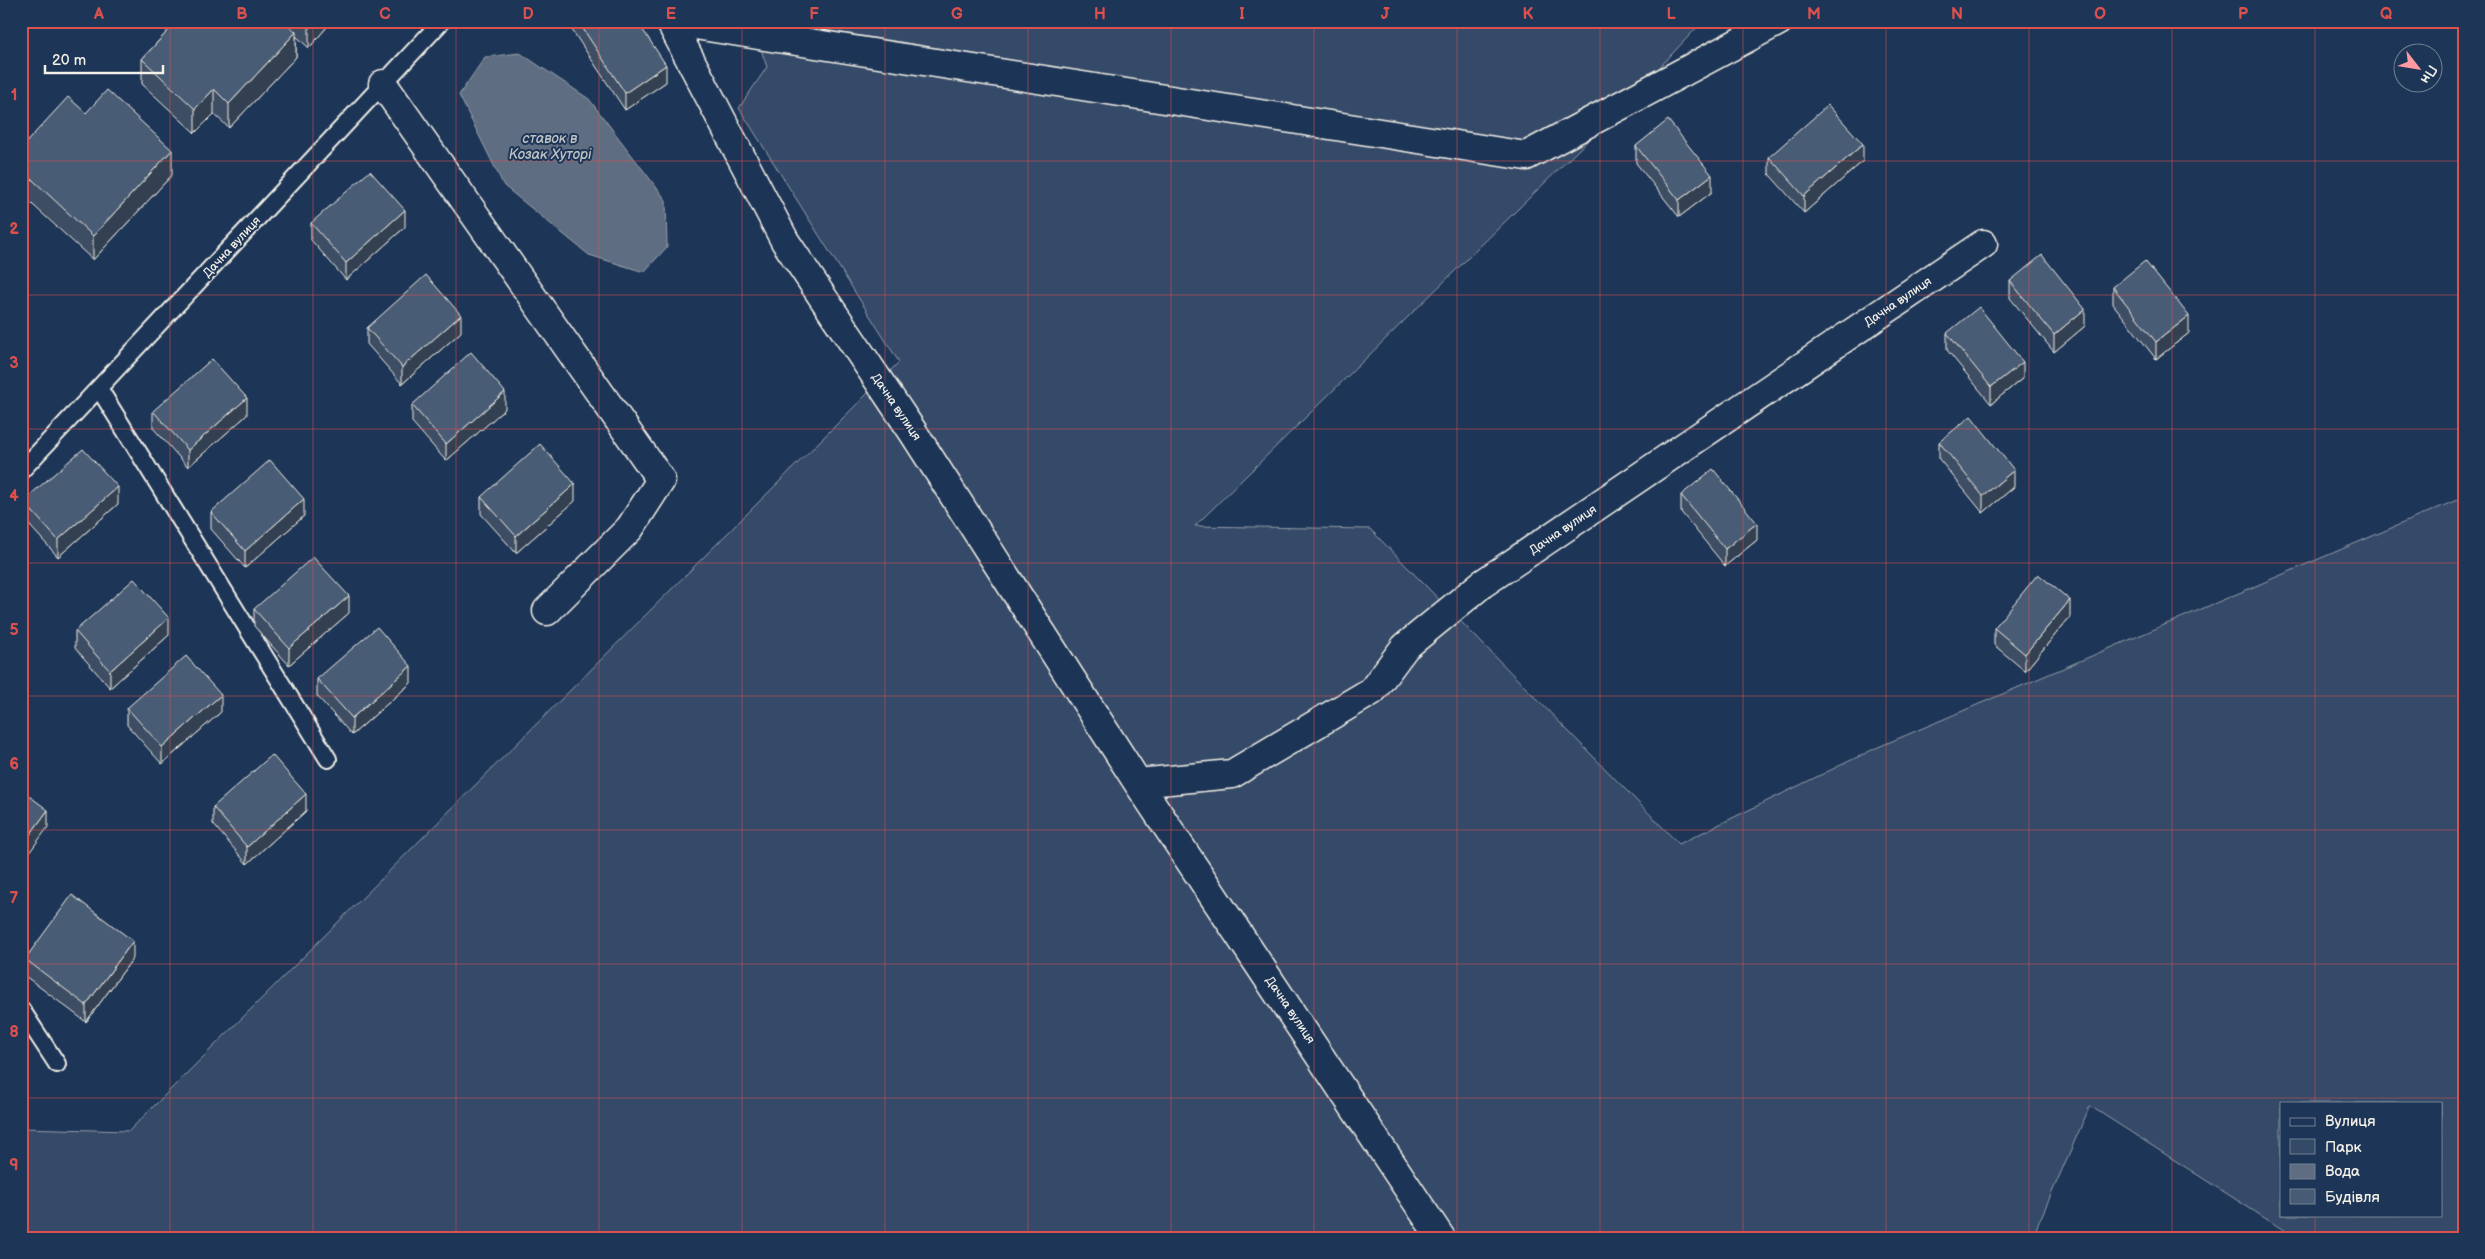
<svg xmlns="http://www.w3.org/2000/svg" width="2485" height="1259" font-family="'Balsamiq Sans',sans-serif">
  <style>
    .green { fill: #354a67; stroke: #949ea8; fill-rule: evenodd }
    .water { fill: #5e6d82; stroke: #9aa2ab }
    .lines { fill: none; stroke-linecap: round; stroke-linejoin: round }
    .service-casing { stroke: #f4f1e8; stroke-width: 20 }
    .minor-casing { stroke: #f4f1e8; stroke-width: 31 }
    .service { stroke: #1d3557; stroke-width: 16 }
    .minor { stroke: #1d3557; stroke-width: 28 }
    .wall { fill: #3e4e64; stroke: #f4f1e8 }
    .shaded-wall { fill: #324051; stroke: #f4f1e8 }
    .building { fill: #485b74; stroke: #f4f1e8 }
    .grid { fill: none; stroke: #dc504e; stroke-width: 1; stroke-opacity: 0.55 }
    .labels { text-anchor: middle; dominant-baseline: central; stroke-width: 4; stroke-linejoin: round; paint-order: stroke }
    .street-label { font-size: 12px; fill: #f4f1e8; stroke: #1d3557 }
    .water-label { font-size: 14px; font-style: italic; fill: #c0c3c4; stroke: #1d3557 }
    .neatline { fill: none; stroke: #dc504e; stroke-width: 2 }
    .grid-label { font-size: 16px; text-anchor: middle; font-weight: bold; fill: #dc504e }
  </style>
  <rect width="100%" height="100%" fill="#1d3557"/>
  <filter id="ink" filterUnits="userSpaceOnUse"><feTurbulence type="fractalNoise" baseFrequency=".02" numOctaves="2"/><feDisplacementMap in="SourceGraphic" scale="10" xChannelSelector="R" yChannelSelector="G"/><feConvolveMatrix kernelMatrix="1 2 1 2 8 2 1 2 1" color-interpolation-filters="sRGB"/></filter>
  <g filter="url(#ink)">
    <path class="green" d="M751 21H1703L1625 104 1195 526 1370 529 1679 844 1876 748 2464 497V1238H2296L2090 1106 2032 1238H21V1128L129 1131 899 362 739 108 767 67ZM2281 1103H2441V1215H2281Z"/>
    <path class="water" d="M520 53 589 99 666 200 667 247 644 272 589 255 504 186 459 95 485 57Z"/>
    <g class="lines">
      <g class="service-casing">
        <path id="service" d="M100 390 328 759
          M21 471 442 21
          M21 1009 57 1064"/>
      </g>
      <g class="minor-casing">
        <path id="minor" d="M670 21 785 241 913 432 1138 783 1441 1238
          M670 21 1526 156 1779 21
          M383 84 661 480 630 528 547 611
          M1138 783 1232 774 1372 691 1405 647 1482 584 1983 244"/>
      </g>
      <use href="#service" class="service"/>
      <use href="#minor" class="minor"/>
    </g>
    <path class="wall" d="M177 21H332L309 48 296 36V57L229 128 214 114 195 133 142 84V59Z
      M566 21H637L666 82 625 110Z
      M86 113 172 175 93 260 21 194V148Z
      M1636 146 1712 192 1679 217 1636 163Z
      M1769 157 1863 161 1804 213 1769 174Z
      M311 223 405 227 346 280 311 240Z
      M2010 281 2085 326 2054 352 2010 298Z
      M2113 287 2189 333 2156 359 2113 304Z
      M367 328 461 332 402 384 367 344Z
      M1947 333 2023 378 1991 404 1947 350Z
      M412 405 505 409 446 461 412 422Z
      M153 411 247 415 188 467 153 428Z
      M1939 442 2014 487 1983 513 1939 459Z
      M1681 495 1757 540 1725 566 1681 512Z
      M481 497 575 501 516 553 481 514Z
      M23 501 118 504 58 557 23 518Z
      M211 512 304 516 245 568 211 529Z
      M254 609 349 613 289 665 254 626Z
      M2070 617 2025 671 1994 645V628Z
      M75 631 169 635 110 688 75 648Z
      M317 679 411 683 352 735 317 696Z
      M127 708 221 712 162 764 127 725Z
      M213 807 306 811 247 864 213 824Z
      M133 958 86 1022 25 976V959Z"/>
    <path class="shaded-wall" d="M310 21H332L309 48V23Z
      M296 32V57L229 128V104Z
      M666 65V82L625 110V93Z
      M214 89V114L195 133V109Z
      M1863 144V161L1804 213V196Z
      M172 150V175L93 260V236Z
      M1712 175V192L1679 217V200Z
      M405 210V227L346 280V263Z
      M2085 309V326L2054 352V335Z
      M461 315V332L402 384V367Z
      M2189 316V333L2156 359V342Z
      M2023 362V378L1991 404V387Z
      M505 392V409L446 461V444Z
      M247 398V415L188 467V450Z
      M2014 470V487L1983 513V496Z
      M575 484V501L516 553V536Z
      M118 487V504L58 557V540Z
      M304 499V516L245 568V551Z
      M1757 523V540L1725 566V549Z
      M349 596V613L289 665V648Z
      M2070 600V617L2025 671V654Z
      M169 618V635L110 688V671Z
      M25 629V646L21 649V633Z
      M411 666V683L352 735V718Z
      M221 695V712L162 764V747Z
      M306 794V811L247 864V847Z
      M48 810V827L21 864V847Z
      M133 941V958L86 1022V1005Z"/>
    <path class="building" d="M177 21H284L296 32 229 104 214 89 195 109 142 59Z
      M578 21H637L666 65 625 93Z
      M107 90 172 150 93 236 21 169V148L68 97 86 113Z
      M1828 105 1863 144 1804 196 1769 157Z
      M1668 120 1712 175 1679 200 1636 146Z
      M370 171 405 210 346 263 311 223Z
      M2042 255 2085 309 2054 335 2010 281Z
      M2145 261 2189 316 2156 342 2113 287Z
      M426 275 461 315 402 367 367 328Z
      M1979 307 2023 362 1991 387 1947 333Z
      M471 352 505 392 446 444 412 405Z
      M212 359 247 398 188 450 153 411Z
      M1971 416 2014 470 1983 496 1939 442Z
      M540 444 575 484 516 536 481 497Z
      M83 449 118 487 58 540 23 501Z
      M270 460 304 499 245 551 211 512Z
      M1713 469 1757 523 1725 549 1681 495Z
      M313 557 349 596 289 648 254 609Z
      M2038 574 2070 600 2025 654 1994 628Z
      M134 579 169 618 110 671 75 631Z
      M21 626 25 629 21 633Z
      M377 627 411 666 352 718 317 679Z
      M186 656 221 695 162 747 127 708Z
      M272 755 306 794 247 847 213 807Z
      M21 790 48 810 21 847Z
      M72 895 133 941 86 1005 25 959Z"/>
  </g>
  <path class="grid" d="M170 21V1238M313 21V1238M456 21V1238M599 21V1238M742 21V1238M885 21V1238M1028 21V1238M1171 21V1238M1314 21V1238M1457 21V1238M1600 21V1238M1743 21V1238M1886 21V1238M2029 21V1238M2172 21V1238M2315 21V1103M21 161H2464M21 295H2464M21 429H2464M21 563H2464M21 696H2464M21 830H2464M21 964H2464M21 1098H2464M2315 1215V1238"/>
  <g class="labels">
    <g class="street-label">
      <text transform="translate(232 247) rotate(-47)">Дачна вулиця</text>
      <text transform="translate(1898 302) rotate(-34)">Дачна вулиця</text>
      <text transform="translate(896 407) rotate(56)">Дачна вулиця</text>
      <text transform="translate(1563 530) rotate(-34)">Дачна вулиця</text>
      <text transform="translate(1290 1010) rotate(56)">Дачна вулиця</text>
    </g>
    <g class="water-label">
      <text x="550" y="138">ставок в<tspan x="550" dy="16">Козак Хуторі</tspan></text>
    </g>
  </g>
  <rect width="2485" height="1259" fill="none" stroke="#1d3557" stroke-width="55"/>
  <rect x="2280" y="1102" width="162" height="115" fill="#1d3557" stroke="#738091"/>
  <rect x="2290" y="1118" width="25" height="8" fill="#1d3557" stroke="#738091"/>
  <text x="2325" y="1126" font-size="15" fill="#f4f1e8">Вулиця</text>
  <rect x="2290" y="1139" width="25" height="15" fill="#354a67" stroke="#738091"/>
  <text x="2325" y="1152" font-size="15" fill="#f4f1e8">Парк</text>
  <rect x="2290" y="1164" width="25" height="15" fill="#5e6d82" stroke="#738091"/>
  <text x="2325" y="1176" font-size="15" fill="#f4f1e8">Вода</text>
  <rect x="2290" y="1189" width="25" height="15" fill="#485b74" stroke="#738091"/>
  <text x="2325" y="1202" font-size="15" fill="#f4f1e8">Будівля</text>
  <g transform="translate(2418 68) rotate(121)"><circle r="24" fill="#1d3557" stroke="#738091"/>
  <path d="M0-4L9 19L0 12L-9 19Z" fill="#ff9aa2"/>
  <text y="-8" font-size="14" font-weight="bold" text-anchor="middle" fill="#f4f1e8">Пн</text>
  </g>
  <path d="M45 65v8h118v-8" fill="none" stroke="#f4f1e8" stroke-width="2.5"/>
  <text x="52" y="65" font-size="15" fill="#f4f1e8" stroke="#1d3557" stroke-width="4" paint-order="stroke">20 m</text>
  <rect x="28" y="28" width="2430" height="1204" class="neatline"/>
  <g class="grid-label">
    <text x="99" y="19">A</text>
    <text x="242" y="19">B</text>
    <text x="385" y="19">C</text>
    <text x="528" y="19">D</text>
    <text x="671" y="19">E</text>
    <text x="814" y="19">F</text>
    <text x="957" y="19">G</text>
    <text x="1100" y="19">H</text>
    <text x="1242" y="19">I</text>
    <text x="1385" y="19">J</text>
    <text x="1528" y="19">K</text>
    <text x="1671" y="19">L</text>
    <text x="1814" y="19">M</text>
    <text x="1957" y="19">N</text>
    <text x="2100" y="19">O</text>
    <text x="2243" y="19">P</text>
    <text x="2386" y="19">Q</text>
    <text x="14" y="100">1</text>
    <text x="14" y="234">2</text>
    <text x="14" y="368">3</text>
    <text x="14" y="501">4</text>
    <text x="14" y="635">5</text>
    <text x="14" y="769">6</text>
    <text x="14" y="903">7</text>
    <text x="14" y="1037">8</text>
    <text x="14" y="1170">9</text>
  </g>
</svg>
